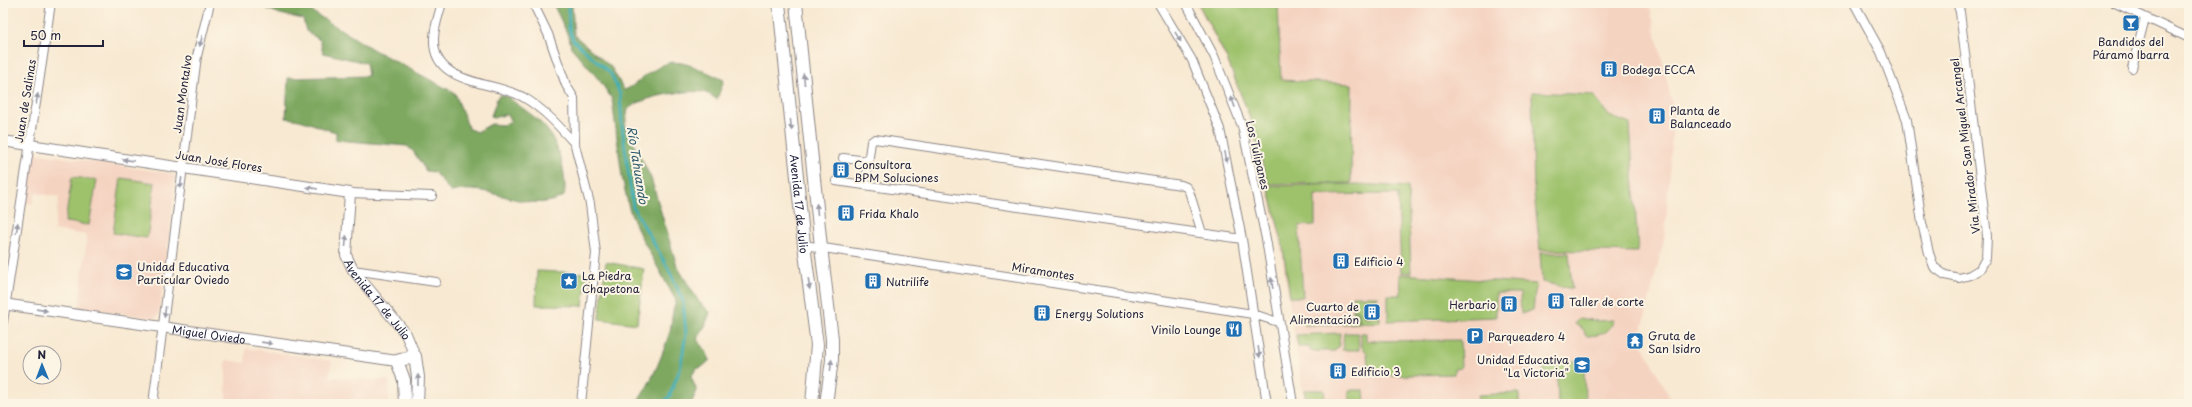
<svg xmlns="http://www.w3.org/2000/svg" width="2192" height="407" font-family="'Playpen Sans',sans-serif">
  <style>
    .built { fill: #f5d3c1 }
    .green { fill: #9ec26c; stroke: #607254 }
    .forest { fill: #7ea860; stroke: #50654e }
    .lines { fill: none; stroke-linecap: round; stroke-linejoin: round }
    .stream { stroke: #3aacb4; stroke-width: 3 }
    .minor-casing { stroke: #8d8686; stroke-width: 10 }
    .tertiary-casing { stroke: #8d8686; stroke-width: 12 }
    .secondary-casing { stroke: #8d8686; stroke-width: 14 }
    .minor { stroke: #fff; stroke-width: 8 }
    .tertiary { stroke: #fff; stroke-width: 10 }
    .secondary { stroke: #fff; stroke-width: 12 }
    .oneway { fill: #9c9ca7 }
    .labels { text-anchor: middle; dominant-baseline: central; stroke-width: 4; stroke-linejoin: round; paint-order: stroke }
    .poi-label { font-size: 11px; fill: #22223b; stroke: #fcf5e5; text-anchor: start }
    .street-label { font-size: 11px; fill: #22223b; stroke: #fcf5e5 }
    .water-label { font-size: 12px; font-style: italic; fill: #2c596b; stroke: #fcf5e5 }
  </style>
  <rect width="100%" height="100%" fill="#fcf5e5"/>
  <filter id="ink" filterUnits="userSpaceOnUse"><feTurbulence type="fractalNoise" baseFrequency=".025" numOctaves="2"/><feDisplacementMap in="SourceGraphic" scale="8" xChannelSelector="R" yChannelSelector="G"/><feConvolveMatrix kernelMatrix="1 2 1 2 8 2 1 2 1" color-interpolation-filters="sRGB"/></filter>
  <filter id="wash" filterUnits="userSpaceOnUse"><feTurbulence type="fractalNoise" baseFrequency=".012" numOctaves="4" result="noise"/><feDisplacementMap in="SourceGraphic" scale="16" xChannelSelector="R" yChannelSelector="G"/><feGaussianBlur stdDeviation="0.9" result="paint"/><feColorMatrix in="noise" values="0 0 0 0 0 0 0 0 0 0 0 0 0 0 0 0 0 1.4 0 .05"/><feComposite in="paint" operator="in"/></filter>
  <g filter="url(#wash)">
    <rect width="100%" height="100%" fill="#f8e9d2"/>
    <path class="built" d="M1196 3H1649L1674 112 1665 235 1640 339 1673 404H1305L1280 243 1259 154 1248 115 1226 60Z
      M34 153 174 174 176 178 159 315 155 318 79 307 87 235 54 230 59 197 35 193 33 204 23 202 30 156Z
      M246 348 332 361 329 377 390 381 388 404H226V360L245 363Z"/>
    <path class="green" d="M1198 3H1278L1281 80 1352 84 1351 183 1268 184 1249 115 1227 59Z
      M1532 92 1593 95 1609 116 1630 124 1638 252 1540 250 1534 193Z
      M72 177 97 180 89 225 65 222Z
      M121 178 155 183 147 238 113 233Z
      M1358 184 1408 187 1411 273 1401 272 1398 194 1315 195V225L1299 226 1303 297H1290L1282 241 1268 186Z
      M1540 253H1569L1572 289 1542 282Z
      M606 262 644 269 637 324 599 319Z
      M537 271 587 273 583 306 536 305Z
      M1400 274 1536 284 1533 310 1521 314 1520 293H1496V317L1388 321V295H1401Z
      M1352 296H1378V298L1372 299V306H1365V317H1380V322L1360 323 1359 311 1353 309Z
      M1353 310 1359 312V323L1341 324V315H1352Z
      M1339 316 1340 324 1304 325 1303 317Z
      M1579 318 1597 321 1614 320C1608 334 1603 335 1587 336L1585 335 1584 330 1575 324Z
      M1340 333 1339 345 1335 351H1310V347H1298L1296 335Z
      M1344 333H1358L1359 350H1342Z
      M1361 333H1366V341L1460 340 1461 368 1454 369V374L1369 376 1367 353 1361 346Z
      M1584 361 1585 404H1558L1557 376 1544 375V362Z
      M1324 390 1325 399H1332V404H1307L1304 390Z
      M1349 390H1364L1365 404H1354L1349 397Z
      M1519 393V404H1478V395Z"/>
    <path class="forest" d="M253 3H298L374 50 455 93 469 129 477 132 491 124 503 125 511 122 507 114 494 118 491 116 498 96 503 95 508 97C521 108 539 118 548 131 559 146 568 179 564 196 533 213 504 192 473 190 466 189 458 191 451 192L434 172 426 171 413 151 407 146 336 140V132C319 128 305 119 286 118L288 78 368 76 366 63 323 53 320 40 306 31 303 19 280 14Z
      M528 3H572L574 35 611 67 624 90C632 88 639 80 646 75 653 71 661 65 668 63 685 59 709 74 724 80L717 99C713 97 708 93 703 92 683 90 644 96 628 109L625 126 651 178 677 266 699 302 710 312 705 326 697 339 706 351 710 360 702 367 696 369 691 377 697 391 691 404H636C652 382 662 357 670 331 672 321 672 311 676 301L639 233 629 208 622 177 612 99 600 81 571 47 569 37 554 6 528 5Z"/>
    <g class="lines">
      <path class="stream" d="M568 3 569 28 573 40 611 74 620 94 622 126 633 207 668 268 683 301 686 334 680 369 669 397 662 404"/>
    </g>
  </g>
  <g filter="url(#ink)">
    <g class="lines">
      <g class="minor-casing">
        <path id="minor" d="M442 3C439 14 434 27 434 39 432 85 493 81 523 97 544 109 559 126 575 144
          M533 3 548 34 566 85 574 98 575 145 590 204 596 253 581 404
          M1158 3 1192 60 1220 129 1242 239 1267 404
          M1186 3 1214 56 1242 126 1266 239 1293 404
          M1854 3 1881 52 1907 120 1922 223 1929 253 1934 267 1945 275 1959 278 1970 275 1980 269 1986 258 1987 236 1960 12 1957 3
          M2115 3 2189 38
          M2132 68 2145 18
          M843 158 868 161
          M836 181 1242 239
          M865 185 871 142 875 139 1181 185 1186 187 1189 191 1202 233
          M350 193 432 196
          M804 245 1253 314 1278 322
          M353 270 436 282
          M3 322 51 3
          M153 404 197 56 210 3"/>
      </g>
      <g class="tertiary-casing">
        <g id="tertiary">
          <path id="s1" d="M3 141 350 193 346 255 353 270 406 334 415 356"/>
          <path id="s2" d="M3 304 397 361"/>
        </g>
      </g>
      <g class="secondary-casing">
        <g id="secondary">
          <path id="s3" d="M779 3 804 245 817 345 812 404"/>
          <path d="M796 3 821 247 832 339V360L826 404"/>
          <path d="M405 404 404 380 397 361 415 356 418 377 417 404"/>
        </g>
      </g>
      <use href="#minor" class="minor"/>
      <use href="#tertiary" class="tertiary"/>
      <use href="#secondary" class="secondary"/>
    </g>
    <defs><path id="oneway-solid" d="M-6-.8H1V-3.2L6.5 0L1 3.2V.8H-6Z"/></defs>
    <g class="oneway">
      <use href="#oneway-solid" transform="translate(1178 37) rotate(59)"/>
      <use href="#oneway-solid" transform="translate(201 41) rotate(104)"/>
      <use href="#oneway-solid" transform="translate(804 79) rotate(-96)"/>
      <use href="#oneway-solid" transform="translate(37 99) rotate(-81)"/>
      <use href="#oneway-solid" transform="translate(1233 102) rotate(-111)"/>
      <use href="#oneway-solid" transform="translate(791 125) rotate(84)"/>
      <use href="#oneway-solid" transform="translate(1226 157) rotate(78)"/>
      <use href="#oneway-solid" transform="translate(128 160) rotate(-171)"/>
      <use href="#oneway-solid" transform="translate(181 183) rotate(97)"/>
      <use href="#oneway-solid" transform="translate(312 188) rotate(-171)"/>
      <use href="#oneway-solid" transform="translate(817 209) rotate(-95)"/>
      <use href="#oneway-solid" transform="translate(17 228) rotate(-81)"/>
      <use href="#oneway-solid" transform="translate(346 241) rotate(-85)"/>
      <use href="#oneway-solid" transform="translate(1272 283) rotate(-99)"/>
      <use href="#oneway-solid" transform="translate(809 284) rotate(83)"/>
      <use href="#oneway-solid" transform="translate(42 310) rotate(8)"/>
      <use href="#oneway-solid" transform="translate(165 312) rotate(97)"/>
      <use href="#oneway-solid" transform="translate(267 343) rotate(8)"/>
      <use href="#oneway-solid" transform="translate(1259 352) rotate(82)"/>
      <use href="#oneway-solid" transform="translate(831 365) rotate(-84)"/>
      <use href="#oneway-solid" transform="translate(418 380) rotate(-90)"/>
    </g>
  </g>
  <defs>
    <g id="bar-square" transform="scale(0.9)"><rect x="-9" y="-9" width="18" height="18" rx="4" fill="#1f6fb2" stroke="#fcf5e5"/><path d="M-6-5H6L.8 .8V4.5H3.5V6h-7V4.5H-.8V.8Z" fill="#fff"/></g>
    <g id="building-square" transform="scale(0.9)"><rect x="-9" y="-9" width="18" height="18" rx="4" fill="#1f6fb2" stroke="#fcf5e5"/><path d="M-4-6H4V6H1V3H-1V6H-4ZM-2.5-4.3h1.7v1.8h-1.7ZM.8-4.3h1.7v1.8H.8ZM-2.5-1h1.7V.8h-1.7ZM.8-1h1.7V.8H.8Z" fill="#fff"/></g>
    <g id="school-square" transform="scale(0.9)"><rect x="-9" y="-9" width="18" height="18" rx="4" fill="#1f6fb2" stroke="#fcf5e5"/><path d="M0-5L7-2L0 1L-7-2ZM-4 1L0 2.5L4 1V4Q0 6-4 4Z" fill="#fff"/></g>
    <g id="sight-square" transform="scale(0.9)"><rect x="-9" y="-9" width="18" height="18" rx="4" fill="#1f6fb2" stroke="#fcf5e5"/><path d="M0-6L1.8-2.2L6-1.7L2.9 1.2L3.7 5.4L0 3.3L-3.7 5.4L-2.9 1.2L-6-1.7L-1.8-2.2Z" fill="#fff"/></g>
    <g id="restaurant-square" transform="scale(0.9)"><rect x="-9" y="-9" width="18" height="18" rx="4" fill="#1f6fb2" stroke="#fcf5e5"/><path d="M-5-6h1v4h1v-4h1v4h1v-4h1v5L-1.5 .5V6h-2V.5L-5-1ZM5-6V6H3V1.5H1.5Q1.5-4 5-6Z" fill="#fff"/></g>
    <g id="parking-square" transform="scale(0.9)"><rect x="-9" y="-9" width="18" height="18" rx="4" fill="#1f6fb2" stroke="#fcf5e5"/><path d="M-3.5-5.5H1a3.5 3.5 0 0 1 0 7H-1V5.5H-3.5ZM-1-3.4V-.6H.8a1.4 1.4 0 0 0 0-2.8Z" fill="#fff"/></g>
    <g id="temple-square" transform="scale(0.9)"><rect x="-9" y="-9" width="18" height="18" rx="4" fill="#1f6fb2" stroke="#fcf5e5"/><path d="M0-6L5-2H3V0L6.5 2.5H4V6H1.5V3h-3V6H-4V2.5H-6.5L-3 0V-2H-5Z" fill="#fff"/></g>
  </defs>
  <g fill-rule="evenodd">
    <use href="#bar-square" x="2131" y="23"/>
    <use href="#building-square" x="1609" y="69"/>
    <use href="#building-square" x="1657" y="116"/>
    <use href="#building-square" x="841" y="170"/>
    <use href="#building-square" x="846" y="213"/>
    <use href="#building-square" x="1341" y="261"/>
    <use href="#school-square" x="124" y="272"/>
    <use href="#sight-square" x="569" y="281"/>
    <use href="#building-square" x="873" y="281"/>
    <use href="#building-square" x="1556" y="301"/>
    <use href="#building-square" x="1509" y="304"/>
    <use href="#building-square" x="1372" y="312"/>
    <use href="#building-square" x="1042" y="313"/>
    <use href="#restaurant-square" x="1234" y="329"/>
    <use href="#parking-square" x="1475" y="336"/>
    <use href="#temple-square" x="1635" y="341"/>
    <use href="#school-square" x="1582" y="365"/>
    <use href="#building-square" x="1338" y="371"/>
  </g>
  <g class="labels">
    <g class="poi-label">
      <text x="2131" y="41" text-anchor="middle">Bandidos del<tspan x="2131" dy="13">Páramo Ibarra</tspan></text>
      <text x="1622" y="69">Bodega ECCA</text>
      <text x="1670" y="110">Planta de<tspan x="1670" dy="13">Balanceado</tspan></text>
      <text x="854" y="164">Consultora<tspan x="854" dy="13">BPM Soluciones</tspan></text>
      <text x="859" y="213">Frida Khalo</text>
      <text x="1354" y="261">Edificio 4</text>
      <text x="137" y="266">Unidad Educativa<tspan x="137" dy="13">Particular Oviedo</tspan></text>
      <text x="582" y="275">La Piedra<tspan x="582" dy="13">Chapetona</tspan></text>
      <text x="886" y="281">Nutrilife</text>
      <text x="1569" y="301">Taller de corte</text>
      <text x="1496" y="304" text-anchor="end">Herbario</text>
      <text x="1359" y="306" text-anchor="end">Cuarto de<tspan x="1359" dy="13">Alimentación</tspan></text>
      <text x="1055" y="313">Energy Solutions</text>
      <text x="1221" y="329" text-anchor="end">Vinilo Lounge</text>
      <text x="1648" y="335">Gruta de<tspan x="1648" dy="13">San Isidro</tspan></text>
      <text x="1488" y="336">Parqueadero 4</text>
      <text x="1569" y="359" text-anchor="end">Unidad Educativa<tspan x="1569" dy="13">"La Victoria"</tspan></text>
      <text x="1351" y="371">Edificio 3</text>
    </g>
    <g class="street-label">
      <text transform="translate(182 94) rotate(-82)">Juan Montalvo</text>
      <text transform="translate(25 101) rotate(-81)">Juan de Salinas</text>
      <text transform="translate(1965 146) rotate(-97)">Via Mirador San Miguel Arcangel</text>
      <text transform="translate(1258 155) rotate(77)">Los Tulipanes</text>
      <text transform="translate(219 161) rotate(9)">Juan José Flores</text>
      <text stroke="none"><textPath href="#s3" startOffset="202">Avenida 17 de Julio</textPath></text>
      <text transform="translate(1043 271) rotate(9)">Miramontes</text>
      <text stroke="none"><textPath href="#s1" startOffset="468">Avenida 17 de Julio</textPath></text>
      <text stroke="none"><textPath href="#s2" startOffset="208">Miguel Oviedo</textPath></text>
    </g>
    <g class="water-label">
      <text transform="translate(638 165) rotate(81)">Río Tahuando</text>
    </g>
  </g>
  <rect width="2192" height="407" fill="none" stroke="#fcf5e5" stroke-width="16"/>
  <g transform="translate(42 365) rotate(359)"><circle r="19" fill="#fcf5e5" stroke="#a5a1a1"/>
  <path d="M0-3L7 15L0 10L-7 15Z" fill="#1f6fb2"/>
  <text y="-6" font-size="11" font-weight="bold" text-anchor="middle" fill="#22223b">N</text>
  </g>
  <path d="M24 40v6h79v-6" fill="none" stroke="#22223b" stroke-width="2"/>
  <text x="30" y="40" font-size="12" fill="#22223b" stroke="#fcf5e5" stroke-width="3" paint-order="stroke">50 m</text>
</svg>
